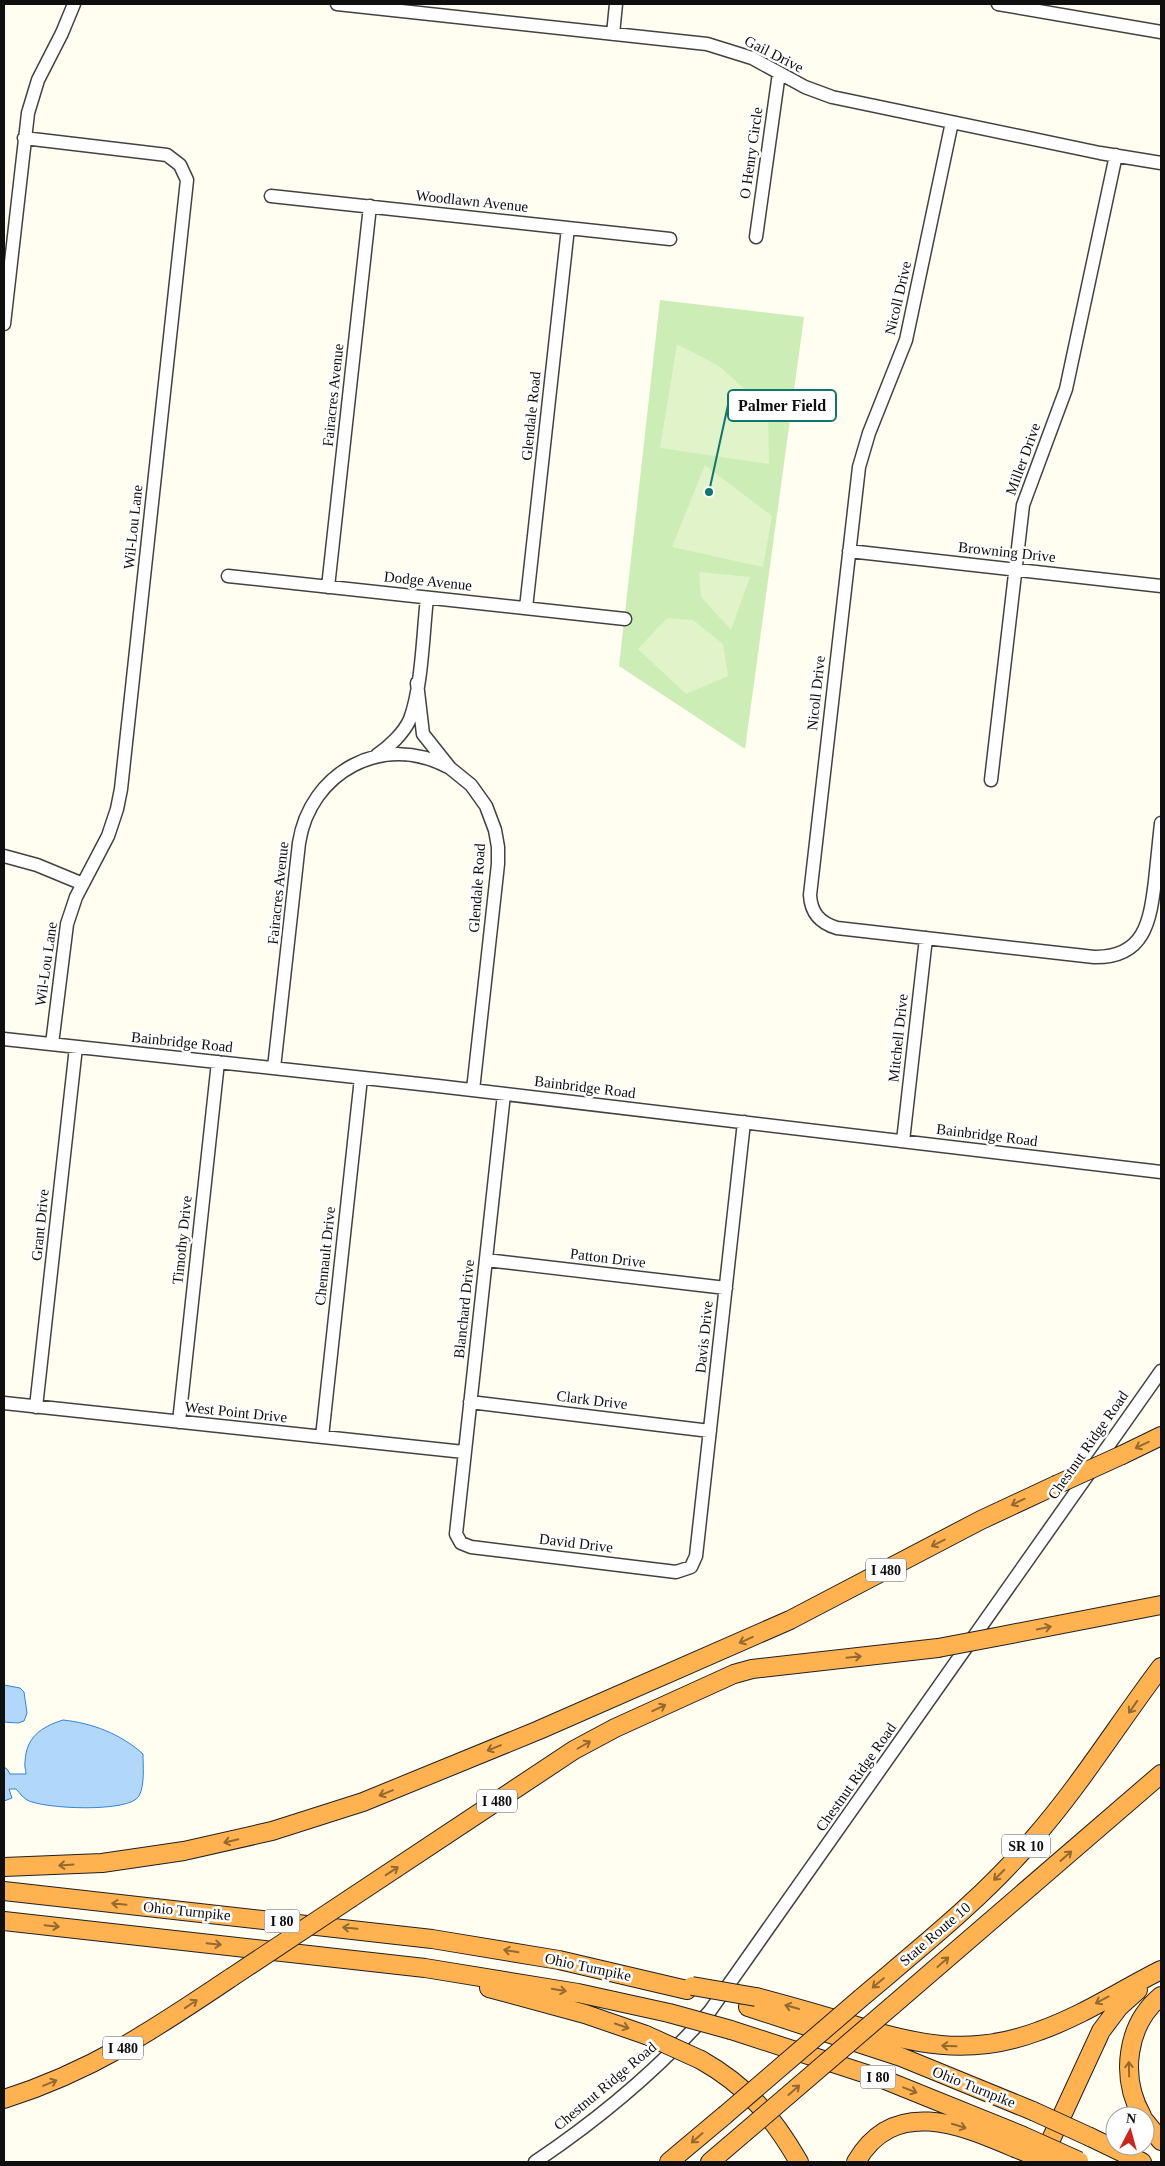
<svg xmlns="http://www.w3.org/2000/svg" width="1165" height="2166" font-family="Georgia,serif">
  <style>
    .green { fill: #cdedb6 }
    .pitch { fill: #e0f3c9 }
    .water { fill: #b1d7fb; stroke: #3284d8 }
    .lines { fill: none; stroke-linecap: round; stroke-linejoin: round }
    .minor-casing { stroke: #424242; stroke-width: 15 }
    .highway-casing { stroke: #202020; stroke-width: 20 }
    .minor { stroke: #fff; stroke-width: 12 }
    .highway { stroke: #ffb24f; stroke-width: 18 }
    .highway-bridge-casing { stroke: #202020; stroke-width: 20; stroke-linecap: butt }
    .highway-bridge { stroke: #ffb24f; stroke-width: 18 }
    .oneway { stroke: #936932 }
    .labels { text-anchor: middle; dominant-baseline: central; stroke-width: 5; stroke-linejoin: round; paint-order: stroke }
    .shield { fill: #fff; stroke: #575757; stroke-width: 1 }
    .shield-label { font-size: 14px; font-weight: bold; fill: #0f0f0f }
    .street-label { font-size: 15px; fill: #0f0f0f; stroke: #fff }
    .leader { fill: none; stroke: #0f766e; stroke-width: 2 }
    .callout-dot { fill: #0f766e; stroke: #fff; stroke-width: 2 }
    .callout { fill: #fff; stroke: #0f766e; stroke-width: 2 }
    .callout-label { font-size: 16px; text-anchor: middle; font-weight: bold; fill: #0f0f0f }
  </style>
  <rect width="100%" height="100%" fill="#fffef1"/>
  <path class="green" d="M660 300 804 317 745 749 619 666Z"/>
  <path class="pitch" d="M677 344 719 366 768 410 769 464 660 448Z
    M705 465 772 516 763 567 672 547Z
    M699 572 750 577 731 630 701 597Z
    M667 618 693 620 723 644 728 676 686 694 638 649Z"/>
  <path class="water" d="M4 1685 20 1688 24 1692 27 1713 24 1721 18 1723 4 1722Z
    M63 1720C92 1723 121 1734 143 1754 143 1766 145 1785 139 1796 130 1813 43 1809 27 1800 22 1797 20 1793 16 1789H9L12 1798 4 1801V1767L7 1769 10 1774H26C26 1769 24 1767 25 1762 26 1737 41 1727 63 1720Z"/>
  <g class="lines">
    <g class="minor-casing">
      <path id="minor" d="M337 4 707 44 752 58 805 87 832 97 1100 153 1161 163
        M998 4 1161 32
        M613 34 616 4
        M952 122 906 340 869 433 859 467 810 895C811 913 820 923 837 928L1094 957C1145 958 1150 921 1155 881 1157 862 1159 842 1161 823
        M24 138 167 155 180 165 187 180 121 789 117 809 108 836 76 897 67 924 52 1044
        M271 196 670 239
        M756 237 779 73
        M4 324 28 113 38 80 62 33 74 4
        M849 551 1161 586
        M228 576 625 619
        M328 587 370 206
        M526 608 568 228
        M417 683 423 734 450 768 471 785 486 806 495 830 498 847V864L473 1090
        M377 755C389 747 404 733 410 719 422 687 423 633 427 598
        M991 780 1023 505 1066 389 1116 155
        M4 856 37 865 83 884
        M4 1039 438 1086 1161 1172
        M274 1068 299 843C310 772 383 732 448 767
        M504 1094 456 1534 461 1543 471 1547 676 1572 691 1567 696 1556 744 1122
        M903 1141 926 938
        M486 1260 726 1288
        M470 1402 710 1431
        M4 1403 464 1452
        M36 1407 76 1047
        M179 1422 218 1062
        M322 1437 361 1078
        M535 2162C599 2119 659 2069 710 2011L1161 1371"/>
    </g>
    <g class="highway-casing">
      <path id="highway" d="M1122 1455 1161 1436
        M996 1637 1161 1605
        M4 1867 102 1863 184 1851 272 1831 363 1802 539 1730 790 1620 981 1520 1056 1485
        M4 1891 432 1939 559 1960 687 1990
        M351 1898 574 1750 615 1728 734 1674 752 1669 938 1648
        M4 1921 425 1968 578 1993 669 2013
        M489 1988 585 2014 646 2035
        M756 1997C786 2005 815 2013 844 2022 913 2044 968 2058 1039 2031 1082 2016 1121 1990 1161 1970
        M861 1998C921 1947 983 1898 1034 1838 1081 1784 1118 1724 1161 1667
        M892 2006 1161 1774
        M748 2007 901 2057 1033 2111
        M731 2030 885 2080 1021 2135
        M701 2060C747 2086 773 2117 799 2162
        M4 2099C93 2071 156 2028 232 1977
        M1142 2116C1120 2077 1126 2025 1161 1996
        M1145 2121 1161 2141
        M1090 2137 1142 2162
        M1041 2161 1101 2031 1119 2007 1138 1990
        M669 2162 725 2115
        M710 2162 744 2133
        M856 2162C894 2096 961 2125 1015 2148"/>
    </g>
    <use href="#minor" class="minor"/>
    <use href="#highway" class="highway"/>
    <g class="highway-bridge-casing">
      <path id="highway-bridge" d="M1056 1485 1122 1455
        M938 1648 996 1637
        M232 1977 351 1898
        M692 1986 756 1997
        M669 2013 731 2030
        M646 2035 701 2060
        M1033 2111 1090 2137
        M725 2115 861 1998
        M744 2133 892 2006
        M1021 2135 1079 2161
        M1015 2148 1050 2162"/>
    </g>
    <use href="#highway-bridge" class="highway-bridge"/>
  </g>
  <defs><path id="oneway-shaft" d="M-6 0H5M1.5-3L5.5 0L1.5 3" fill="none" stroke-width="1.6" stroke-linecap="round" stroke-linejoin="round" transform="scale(1.25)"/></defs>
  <g class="oneway">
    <use href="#oneway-shaft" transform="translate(1142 1445) rotate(155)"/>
    <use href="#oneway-shaft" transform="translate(1018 1502) rotate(154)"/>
    <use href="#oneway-shaft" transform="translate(938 1543) rotate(153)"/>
    <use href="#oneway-shaft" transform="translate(1044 1628) rotate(-11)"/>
    <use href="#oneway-shaft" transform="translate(746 1640) rotate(156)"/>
    <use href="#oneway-shaft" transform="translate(854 1657) rotate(-6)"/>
    <use href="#oneway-shaft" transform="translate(1133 1707) rotate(125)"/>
    <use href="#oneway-shaft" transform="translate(659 1708) rotate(-25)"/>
    <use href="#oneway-shaft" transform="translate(584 1745) rotate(-30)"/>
    <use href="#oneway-shaft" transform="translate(494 1748) rotate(158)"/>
    <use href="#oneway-shaft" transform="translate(386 1793) rotate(158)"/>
    <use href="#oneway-shaft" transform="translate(231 1841) rotate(167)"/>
    <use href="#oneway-shaft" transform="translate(1066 1856) rotate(-41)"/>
    <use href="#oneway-shaft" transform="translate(66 1865) rotate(176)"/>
    <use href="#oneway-shaft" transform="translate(392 1871) rotate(-33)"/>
    <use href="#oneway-shaft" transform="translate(999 1875) rotate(135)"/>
    <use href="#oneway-shaft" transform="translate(119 1904) rotate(-174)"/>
    <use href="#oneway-shaft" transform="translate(52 1926) rotate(6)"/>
    <use href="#oneway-shaft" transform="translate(350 1928) rotate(-174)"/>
    <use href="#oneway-shaft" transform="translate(214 1944) rotate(6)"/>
    <use href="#oneway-shaft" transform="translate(511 1951) rotate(-170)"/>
    <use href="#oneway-shaft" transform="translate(943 1962) rotate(-41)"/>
    <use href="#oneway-shaft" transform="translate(878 1983) rotate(140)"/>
    <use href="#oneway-shaft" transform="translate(559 1990) rotate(10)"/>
    <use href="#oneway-shaft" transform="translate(1102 2000) rotate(152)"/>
    <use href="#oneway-shaft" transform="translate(191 2004) rotate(-34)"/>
    <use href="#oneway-shaft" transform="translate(792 2007) rotate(-164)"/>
    <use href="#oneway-shaft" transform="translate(622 2026) rotate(19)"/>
    <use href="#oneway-shaft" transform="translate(949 2046) rotate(-178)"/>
    <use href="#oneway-shaft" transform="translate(1129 2069) rotate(-91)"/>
    <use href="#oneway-shaft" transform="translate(50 2083) rotate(-22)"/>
    <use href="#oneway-shaft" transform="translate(794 2090) rotate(-41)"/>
    <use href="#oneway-shaft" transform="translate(910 2090) rotate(21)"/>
    <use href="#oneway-shaft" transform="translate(959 2126) rotate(17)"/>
    <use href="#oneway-shaft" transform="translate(697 2138) rotate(139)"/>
  </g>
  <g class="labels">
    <g class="shield">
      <rect x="866" y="1558.5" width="40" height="23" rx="4"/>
      <rect x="477" y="1789.5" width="40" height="23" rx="4"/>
      <rect x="1002" y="1834.5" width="48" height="23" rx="4"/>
      <rect x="264.5" y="1909.5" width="35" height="23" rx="4"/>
      <rect x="103" y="2036.5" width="40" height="23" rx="4"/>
      <rect x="860.5" y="2065.5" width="35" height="23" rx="4"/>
    </g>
    <g class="shield-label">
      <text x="886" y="1570">I 480</text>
      <text x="497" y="1801">I 480</text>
      <text x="1026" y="1846">SR 10</text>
      <text x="282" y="1921">I 80</text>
      <text x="123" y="2048">I 480</text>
      <text x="878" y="2077">I 80</text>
    </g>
    <g class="street-label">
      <text transform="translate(774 54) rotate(27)">Gail Drive</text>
      <text transform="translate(751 153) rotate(-82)">O Henry Circle</text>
      <text transform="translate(472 201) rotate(6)">Woodlawn Avenue</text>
      <text transform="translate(898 298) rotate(-77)">Nicoll Drive</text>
      <text transform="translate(333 395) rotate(-84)">Fairacres Avenue</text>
      <text transform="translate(531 416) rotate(-84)">Glendale Road</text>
      <text transform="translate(1023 459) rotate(-70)">Miller Drive</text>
      <text transform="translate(133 527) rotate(-84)">Wil-Lou Lane</text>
      <text transform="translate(1007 552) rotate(6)">Browning Drive</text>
      <text transform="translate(428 581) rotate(6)">Dodge Avenue</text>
      <text transform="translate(816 693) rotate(-84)">Nicoll Drive</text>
      <text transform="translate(477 888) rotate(-86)">Glendale Road</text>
      <text transform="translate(278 893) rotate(-84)">Fairacres Avenue</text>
      <text transform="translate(46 964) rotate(-82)">Wil-Lou Lane</text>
      <text transform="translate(898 1038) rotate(-84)">Mitchell Drive</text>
      <text transform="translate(182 1042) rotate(6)">Bainbridge Road</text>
      <text transform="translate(585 1087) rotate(7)">Bainbridge Road</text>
      <text transform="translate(987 1135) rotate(7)">Bainbridge Road</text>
      <text transform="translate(40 1225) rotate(-84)">Grant Drive</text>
      <text transform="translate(182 1240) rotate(-84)">Timothy Drive</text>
      <text transform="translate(325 1256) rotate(-84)">Chennault Drive</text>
      <text transform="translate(608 1258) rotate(7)">Patton Drive</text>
      <text transform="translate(464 1309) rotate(-84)">Blanchard Drive</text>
      <text transform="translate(704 1337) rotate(-84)">Davis Drive</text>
      <text transform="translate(592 1400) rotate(7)">Clark Drive</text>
      <text transform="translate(236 1412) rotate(6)">West Point Drive</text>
      <text transform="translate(1088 1445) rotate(-55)">Chestnut Ridge Road</text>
      <text transform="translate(576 1543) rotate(7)">David Drive</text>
      <text transform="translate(856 1777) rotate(-55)">Chestnut Ridge Road</text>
      <text transform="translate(187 1911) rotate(6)">Ohio Turnpike</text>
      <text transform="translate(935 1934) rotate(-41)">State Route 10</text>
      <text transform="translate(588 1967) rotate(12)">Ohio Turnpike</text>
      <text transform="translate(605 2086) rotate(-40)">Chestnut Ridge Road</text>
      <text transform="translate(974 2087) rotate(22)">Ohio Turnpike</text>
    </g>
  </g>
  <path class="leader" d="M709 492L728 405"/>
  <circle class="callout-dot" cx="709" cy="492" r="5"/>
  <rect class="callout" x="728" y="390" width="108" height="31" rx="5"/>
  <g class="callout-label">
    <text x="782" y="411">Palmer Field</text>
  </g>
  <rect width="1165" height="2166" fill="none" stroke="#0f0f0f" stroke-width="10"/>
  <g transform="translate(1130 2131) rotate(6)"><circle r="24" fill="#ffffff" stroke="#9f9f9f"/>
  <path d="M0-4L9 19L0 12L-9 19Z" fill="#ca261b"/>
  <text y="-8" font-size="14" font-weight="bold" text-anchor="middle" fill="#0f0f0f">N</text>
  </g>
</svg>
